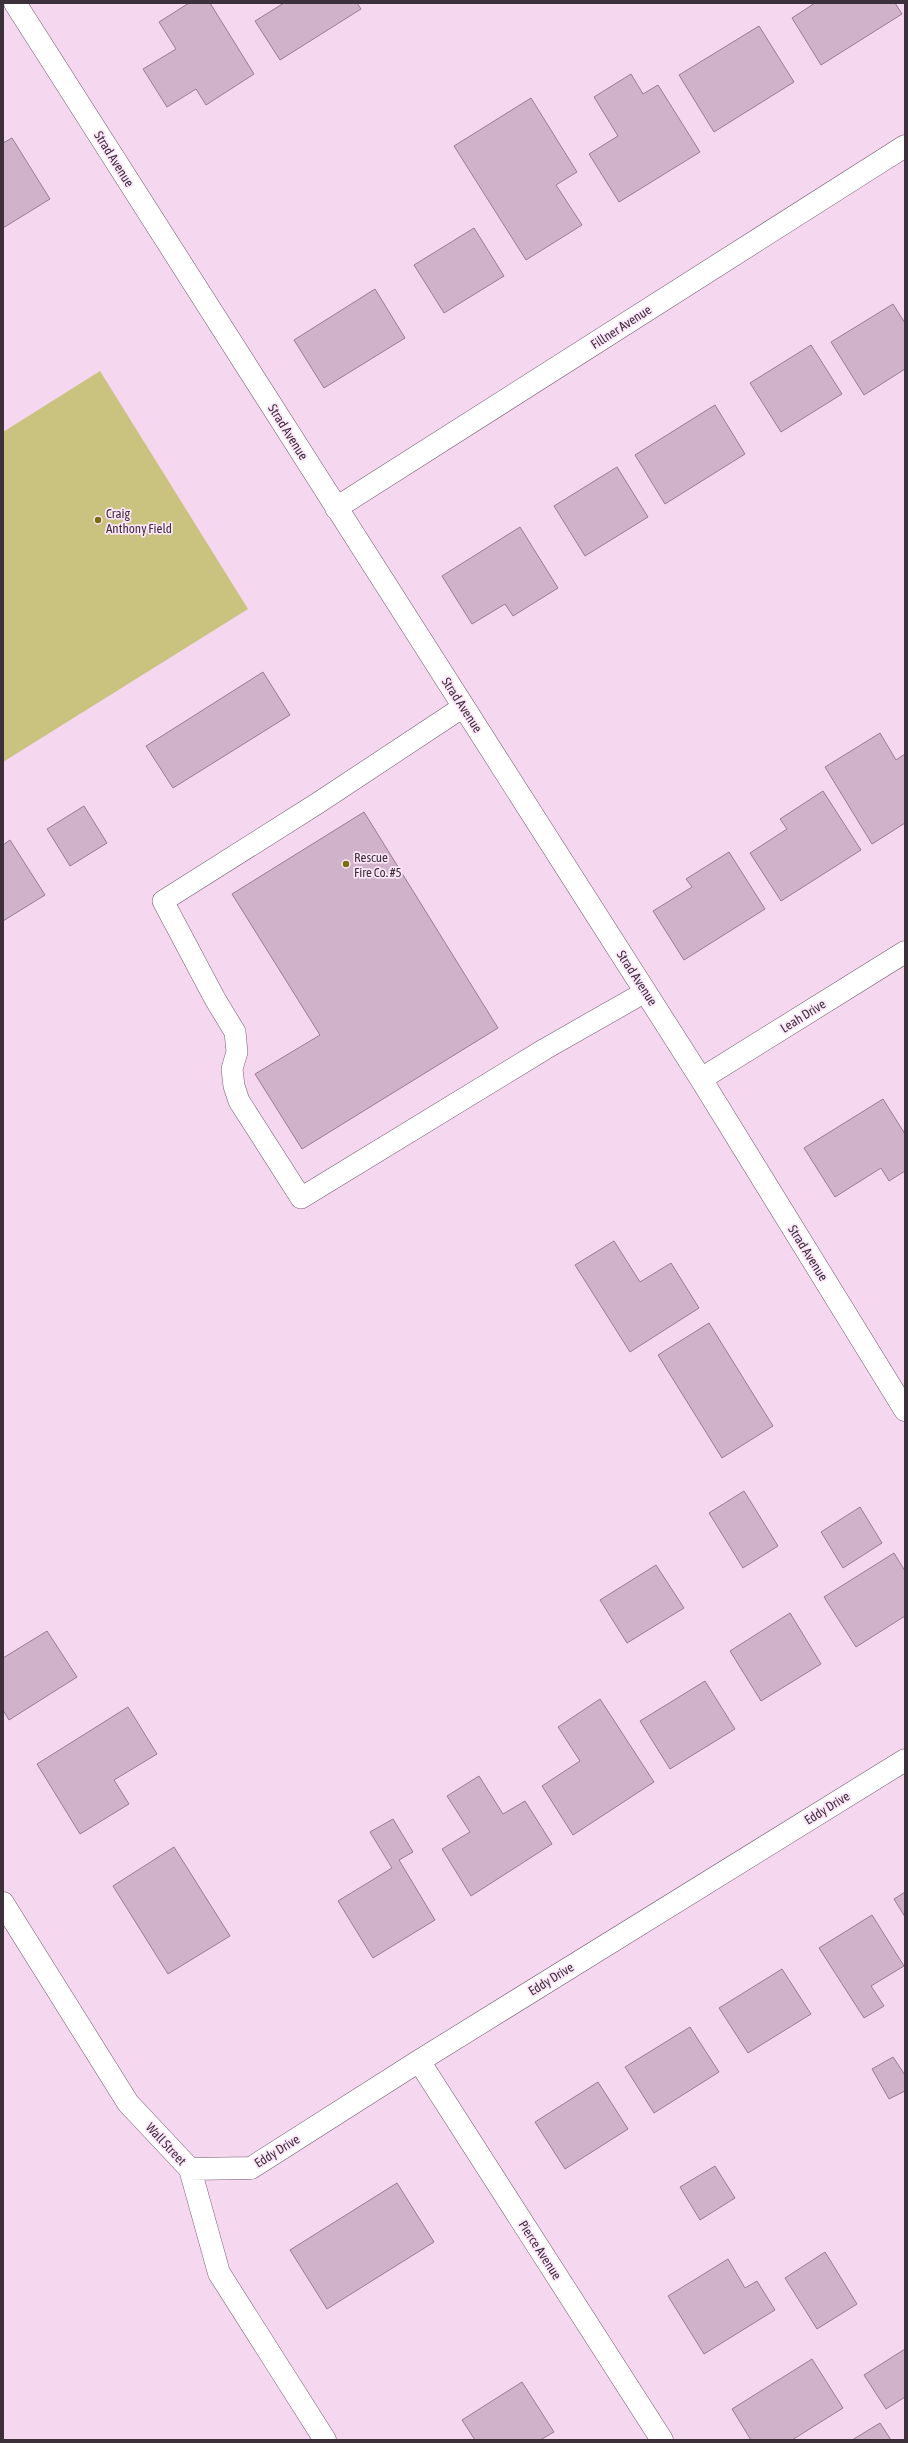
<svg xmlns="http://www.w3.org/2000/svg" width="908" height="2443" font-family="'Asap Condensed',sans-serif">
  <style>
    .green { fill: #cac380 }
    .building { fill: #d0b3ca; stroke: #987d93 }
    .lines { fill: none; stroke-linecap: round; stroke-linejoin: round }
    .service-casing { stroke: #72586d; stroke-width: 22 }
    .minor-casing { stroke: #72586d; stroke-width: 23 }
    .service { stroke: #fff; stroke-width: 21 }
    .minor { stroke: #fff; stroke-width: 22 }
    .poi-dot { fill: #786e0b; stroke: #fee6fa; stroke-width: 1.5 }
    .labels { text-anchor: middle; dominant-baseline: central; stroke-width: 3.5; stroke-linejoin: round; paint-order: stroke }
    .street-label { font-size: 13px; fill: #3c303a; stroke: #fee6fa }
    .poi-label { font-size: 13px; fill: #3c303a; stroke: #fee6fa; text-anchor: start }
  </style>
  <rect width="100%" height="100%" fill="#f5d7ef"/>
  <path class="green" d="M100 371 248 609 3 762V432Z"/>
  <path class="building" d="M189 3H210L254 74 206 105 196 89 167 107 143 69 176 49 159 22Z
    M284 3H357L361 9 280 60 255 21Z
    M815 3H895L902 14 821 65 792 18Z
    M759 26 794 82 714 132 679 75Z
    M631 74 643 94 658 85 700 152 619 202 589 154 618 136 594 97Z
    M531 98 577 172 556 185 582 225 526 260 454 146Z
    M12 138 50 199 3 228V143Z
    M474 228 504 276 444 313 414 265Z
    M375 289 405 338 324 388 294 340Z
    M893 304 905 323V369L864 395 831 342Z
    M811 345 842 394 781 432 750 383Z
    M715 405 745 454 665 504 635 455Z
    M617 467 648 517 585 556 554 506Z
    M520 527 558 588 513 616 505 604 472 624 442 576Z
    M263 672 290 715 173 788 146 746Z
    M880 733 896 760 905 754V823L872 844 825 767Z
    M823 791 861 850 781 901 750 853 787 829 780 819Z
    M84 806 107 843 70 866 47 829Z
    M364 812 498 1028 302 1149 255 1074 320 1035 232 894Z
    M10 840 45 895 3 921V845Z
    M729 852 765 909 684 960 653 911 692 887 686 879Z
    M883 1099 905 1134V1171L889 1181 881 1168 835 1197 804 1148Z
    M614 1241 640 1282 671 1263 699 1308 630 1352 575 1265Z
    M709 1323 773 1426 722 1458 658 1355Z
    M744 1491 778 1546 743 1568 709 1513Z
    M860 1507 882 1543 843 1568 821 1532Z
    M894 1553 905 1571V1616L856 1647 824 1597Z
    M656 1565 684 1608 627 1643 600 1600Z
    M790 1613 821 1664 761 1701 730 1651Z
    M47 1631 77 1677 9 1720 3 1710V1658Z
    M705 1681 735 1729 670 1769 640 1721Z
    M600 1699 654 1782 573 1835 542 1786 580 1761 558 1727Z
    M128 1707 157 1754 114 1780 129 1804 80 1834 37 1764Z
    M479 1776 503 1814 525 1801 552 1844 471 1896 442 1849 470 1832 447 1796Z
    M393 1819 413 1852 399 1860 435 1920 373 1958 338 1901 392 1868 370 1832Z
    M174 1847 230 1936 168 1974 113 1886Z
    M905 1892V1917L894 1899Z
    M872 1915 904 1966 871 1986 884 2006 864 2018 819 1948Z
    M782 1969 811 2014 748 2053 719 2008Z
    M690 2027 719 2072 654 2113 625 2067Z
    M893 2057 905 2075V2091L889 2099 872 2069Z
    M598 2082 628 2129 565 2169 535 2122Z
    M715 2166 735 2198 700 2220 680 2187Z
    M397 2183 434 2242 327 2309 290 2250Z
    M825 2252 857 2304 817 2329 785 2278Z
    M728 2259 745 2288 757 2281 775 2310 704 2354 668 2296Z
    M905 2349V2397L886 2409 864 2375Z
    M812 2359 843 2408 792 2440H751L732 2409Z
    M522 2382 554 2432 540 2440H475L462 2420Z
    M880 2423 891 2440H852Z"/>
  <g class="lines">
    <g class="service-casing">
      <path id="service" d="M463 707 318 803 163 901 215 999 235 1032 237 1052 232 1069 234 1086 239 1101 301 1198 545 1049 645 992"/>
    </g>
    <g class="minor-casing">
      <path id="minor" d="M15 3 701 1079 905 1410
        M336 508 905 146
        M701 1079 905 952
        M3 1903 128 2103 190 2169 219 2273 325 2440
        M419 2061 662 2440
        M190 2169 251 2168 419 2061 905 1760"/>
    </g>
    <use href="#service" class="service"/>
    <use href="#minor" class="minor"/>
  </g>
  <g class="poi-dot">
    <circle cx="98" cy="520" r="4"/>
    <circle cx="346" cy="864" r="4"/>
  </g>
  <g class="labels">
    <g class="street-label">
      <text transform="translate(114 159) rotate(58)">Strad Avenue</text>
      <text transform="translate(621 327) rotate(-33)">Fillner Avenue</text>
      <text transform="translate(288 432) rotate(58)">Strad Avenue</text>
      <text transform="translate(462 705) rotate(57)">Strad Avenue</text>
      <text transform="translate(637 978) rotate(57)">Strad Avenue</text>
      <text transform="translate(803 1016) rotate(-32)">Leah Drive</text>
      <text transform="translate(808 1253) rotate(58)">Strad Avenue</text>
      <text transform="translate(827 1808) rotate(-32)">Eddy Drive</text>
      <text transform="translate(551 1979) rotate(-32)">Eddy Drive</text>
      <text transform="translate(166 2144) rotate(47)">Wall Street</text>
      <text transform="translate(277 2151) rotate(-32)">Eddy Drive</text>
      <text transform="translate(540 2250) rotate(57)">Pierce Avenue</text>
    </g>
    <g class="poi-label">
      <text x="106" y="513">Craig<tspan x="106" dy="15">Anthony Field</tspan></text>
      <text x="354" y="857">Rescue<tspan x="354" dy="15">Fire Co. #5</tspan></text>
    </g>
  </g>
  <rect width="908" height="2443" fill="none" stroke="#3c303a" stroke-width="8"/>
</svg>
